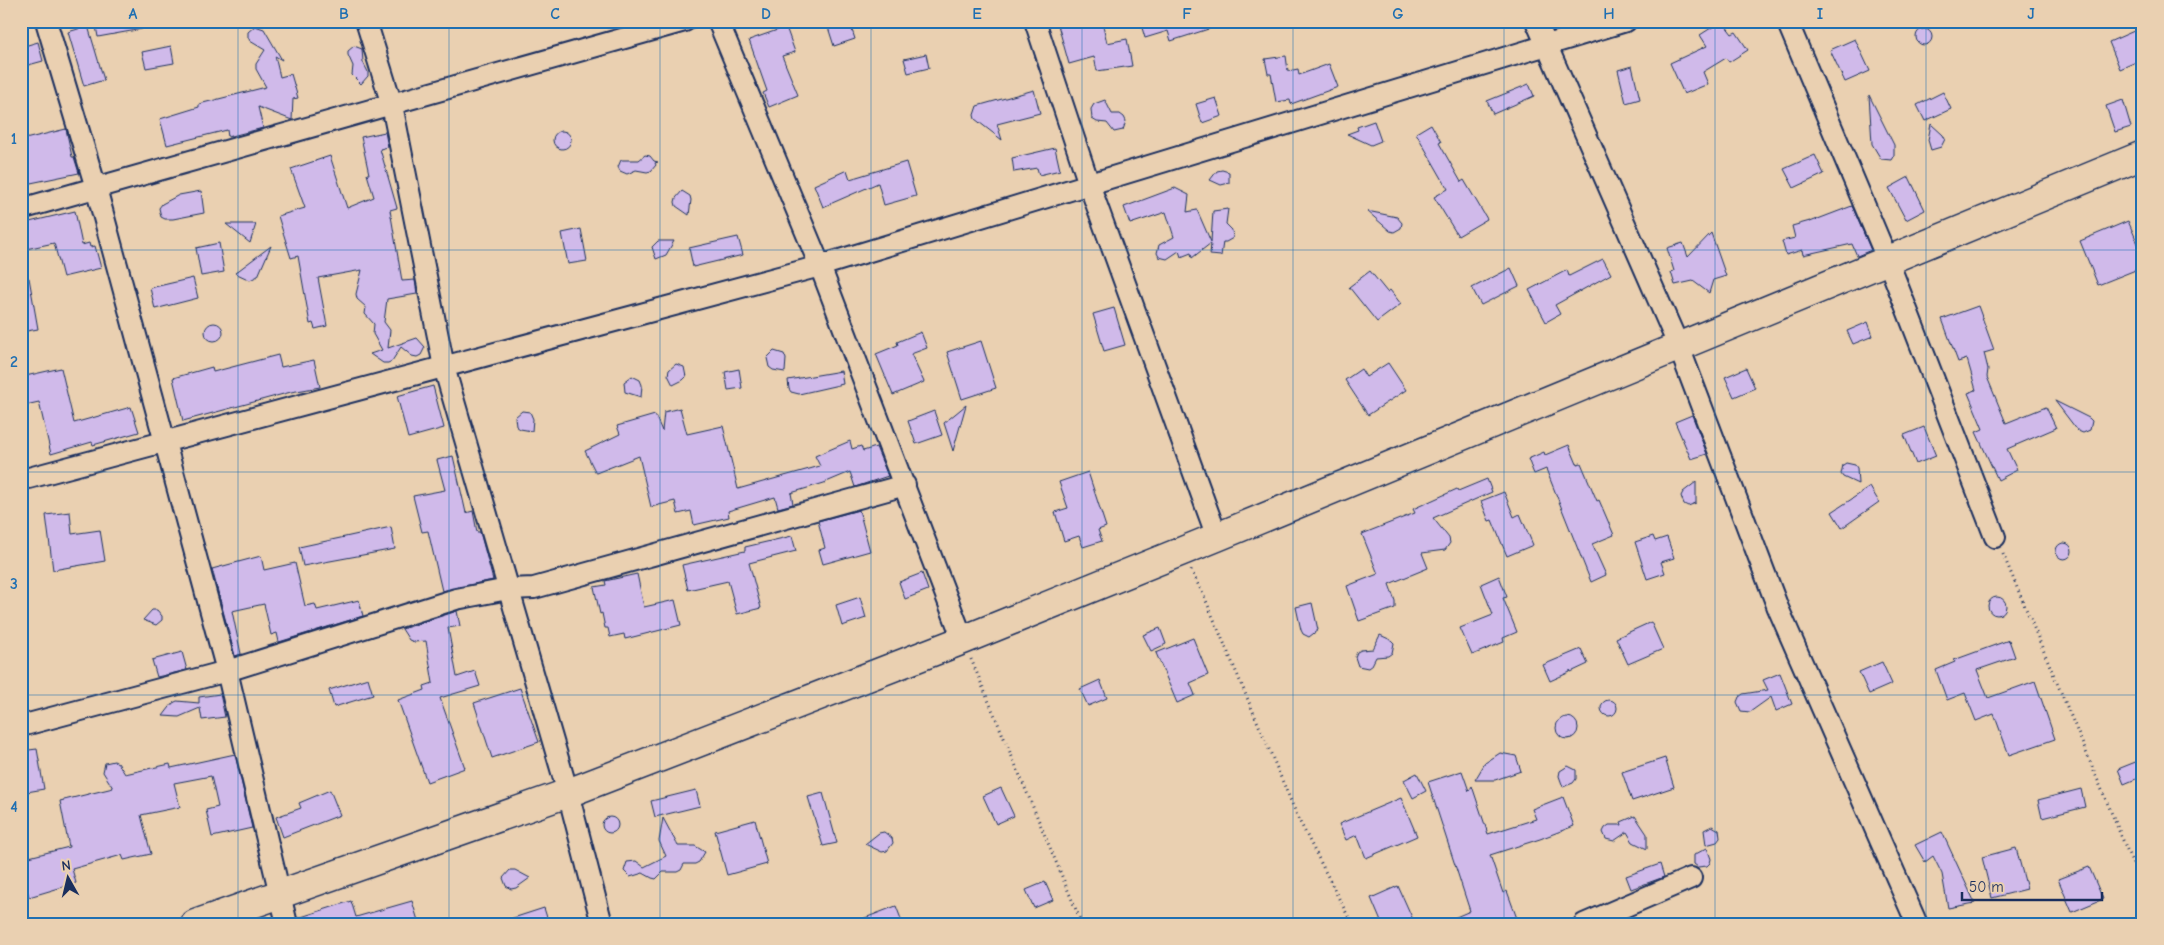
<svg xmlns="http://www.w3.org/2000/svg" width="2164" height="945" font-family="'Comic Neue',sans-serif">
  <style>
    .building { fill: #d0baea; stroke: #1b2f5e }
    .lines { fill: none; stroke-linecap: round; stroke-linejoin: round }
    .minor-casing { stroke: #1b2f5e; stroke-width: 24 }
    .secondary-casing { stroke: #1b2f5e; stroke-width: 31 }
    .path { stroke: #1b2f5e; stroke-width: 3; stroke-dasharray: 1 4; stroke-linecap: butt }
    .minor { stroke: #ead0b1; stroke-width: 20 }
    .secondary { stroke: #ead0b1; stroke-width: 28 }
    .grid { fill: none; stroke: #1f6fb2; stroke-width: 1; stroke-opacity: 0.55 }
    .neatline { fill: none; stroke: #1f6fb2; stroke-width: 2 }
    .grid-label { font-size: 16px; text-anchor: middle; font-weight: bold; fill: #1f6fb2 }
  </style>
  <rect width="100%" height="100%" fill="#ead0b1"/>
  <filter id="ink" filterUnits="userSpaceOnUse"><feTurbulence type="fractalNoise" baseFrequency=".02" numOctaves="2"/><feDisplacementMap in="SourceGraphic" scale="10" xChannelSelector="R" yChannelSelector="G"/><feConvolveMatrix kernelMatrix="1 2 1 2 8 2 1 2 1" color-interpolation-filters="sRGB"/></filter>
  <g filter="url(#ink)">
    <path class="building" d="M95 21H141L142 29 98 37Z
      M826 21H849L855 39 834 46Z
      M1074 21H1102L1107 43 1127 39 1132 66 1097 71 1094 57 1069 64 1058 25Z
      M1140 21H1221V25L1171 41 1168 31 1145 38Z
      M1722 21 1732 34 1736 32 1748 50 1729 62 1726 58 1703 72 1708 84 1684 94 1670 63 1707 46 1700 35Z
      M88 26 104 80 84 86 68 32Z
      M255 26 264 29 282 60 275 56 280 77 291 74 298 98 293 99 292 120 258 107 263 128 228 137 227 130 167 145 160 119 199 107V104L266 87 256 69V64L265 50 250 41 248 37V32Z
      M786 27 795 52 782 56 798 95 769 107 763 93 767 91 749 40Z
      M2143 27V59L2120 69 2109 42Z
      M1916 37a8 8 0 1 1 16 0a8 8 0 1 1-16 0Z
      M1855 39 1870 71 1845 82 1830 50Z
      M38 42 43 61 21 67V47Z
      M171 46 174 63 146 68 142 52Z
      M354 46 362 49 363 62 368 72V76L361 84 352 75 353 66 348 55V51Z
      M926 54 929 68 908 73 904 59Z
      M1286 56 1288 71 1298 69 1299 75 1329 64 1338 87 1291 104 1290 100 1276 102 1271 74H1268L1265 59Z
      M1632 66 1640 99 1626 103 1618 70Z
      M1529 84 1534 96 1493 114 1487 101Z
      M1034 90 1040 113 997 124 1002 140 975 119 974 115 977 106Z
      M1943 92 1951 109 1925 121 1917 105Z
      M1869 95 1894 145V155L1891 160 1881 159 1872 144Z
      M1216 98 1222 116 1202 123 1196 104Z
      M1105 100 1112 114H1120L1124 117 1126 121 1123 130 1114 132 1107 123 1097 122 1092 119 1091 109 1094 104Z
      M2123 100 2131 127 2115 132 2106 106Z
      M1374 121 1381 141 1371 145 1347 134 1358 130 1357 127Z
      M1431 124 1441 142 1439 143 1461 182 1464 180 1487 219 1458 236 1434 197 1448 189 1416 133Z
      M1931 124 1943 135 1945 139 1941 147 1931 150 1928 140Z
      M66 129 72 157H74L79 173 21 185V140Z
      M553 140a9 9 0 1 1 18 0a9 9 0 1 1-18 0Z
      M385 132 388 147 380 149 397 208 390 210 402 281 415 280 417 294 387 299 384 322 390 330 388 348 417 338 425 347 421 355 417 357 412 356 401 347 392 361 388 363H383L370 354 382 350 373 334 374 324 365 314 366 307 357 299 356 294 362 270 318 278 327 326 315 329 313 323 310 324 298 256 291 258 278 216 305 208 291 169 330 156 347 208 374 197 367 174H369L361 137Z
      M1055 148 1060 170 1039 175 1037 168 1014 172 1012 158Z
      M645 155 650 156 654 161 658 162 655 163 656 165 651 171 647 172 636 170 627 174 620 171 618 167 621 160H639Z
      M1815 155 1824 174 1794 188 1784 169Z
      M906 162 916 196 884 205 878 183 823 207 814 185 847 170 850 179Z
      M1222 170 1229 172V183L1221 185 1210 180 1217 171Z
      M1909 177 1925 210 1906 220 1889 188Z
      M1175 188 1189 195 1187 212 1197 210 1211 242 1213 211 1228 209 1226 224 1232 230 1233 238 1226 242H1223L1221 256 1210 255 1211 243 1192 258 1191 253 1181 257 1179 251 1167 259 1159 257 1157 253 1159 245 1174 237 1166 212 1130 224 1124 207Z
      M201 191 204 213 173 219H165L161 217 159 208 162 204 179 195Z
      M682 191 690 196 691 200 689 215 676 206 675 202 676 198Z
      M1852 206 1871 250 1857 256 1852 244 1803 255 1802 250 1786 255 1782 241 1795 238 1792 226 1810 221V222Z
      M75 211 82 245 89 243 90 247 95 246 101 268 63 277 54 243 21 250V224Z
      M1367 211 1397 217 1402 223 1401 228 1394 232 1390 231Z
      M2128 221 2143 255V267L2098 285 2080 241Z
      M226 224H256L250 243Z
      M581 229 587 261 568 264 562 233Z
      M1711 233 1726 276 1713 280 1709 293 1693 281 1675 285 1671 272 1674 271 1667 248 1683 243 1688 257Z
      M738 237 743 255 693 267 689 248Z
      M658 241H674L666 255 656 259 652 247Z
      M219 243 224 272 201 276 196 248Z
      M271 246 258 276 250 280 235 273Z
      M1603 259 1611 274 1555 305 1560 314 1546 322 1529 290 1567 270 1569 276Z
      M1511 268 1519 286 1481 305 1472 288Z
      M1370 271 1387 292 1390 290 1401 304 1377 322 1349 287Z
      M29 278 38 329 21 332V279Z
      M193 278 198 298 155 309 150 288Z
      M1978 306 1994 350 1984 353 1988 369 1987 377 2006 423 2046 407 2056 428 2007 449 2017 470 1998 480 1976 432 1983 429 1968 393 1976 390 1967 359 1958 362 1942 319Z
      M1114 308 1125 345 1104 351 1093 314Z
      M1868 322 1873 336 1853 344 1847 331Z
      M205 332a9 9 0 1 1 18 0a9 9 0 1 1-18 0Z
      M921 332 927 348 911 354 924 382 893 395 876 354 898 345 897 342Z
      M981 341 996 388 962 399 947 352Z
      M774 351 784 354 786 359 785 372 773 370 769 367 767 358Z
      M278 355 281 367 314 360 320 387 291 392 183 421 173 378 212 367 213 372Z
      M1388 363 1406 390 1368 415 1345 380 1361 369 1366 377Z
      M676 364 684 367 686 377 683 380 673 385 668 375 669 370Z
      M61 368 74 423 131 407 139 432 93 445 92 442 51 454 39 402 21 406V377Z
      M1746 368 1755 388 1734 397 1725 377Z
      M739 369 742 388 728 390 725 372Z
      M841 371 843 384 799 394 791 392 789 389 788 380Z
      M632 376 640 380 642 385 641 397 625 392 624 382Z
      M433 386 444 428 408 438 397 396Z
      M2055 401 2089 418 2092 421 2090 430 2083 433 2078 431Z
      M966 405 953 451 944 423Z
      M680 408 687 434 723 426 738 489 820 466 815 456 850 441 852 449 861 446 863 451 876 447 888 476 855 487 850 472 824 483 791 493 793 504 778 508 775 497 728 511 729 517 694 525 691 511 678 514 675 501 651 507 639 456 596 473 585 451 620 434 617 426 655 415 662 431 664 412Z
      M522 411 530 412 533 419 532 431 520 429 516 426 515 417Z
      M934 411 942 435 916 444 908 421Z
      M1692 415 1707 454 1691 459 1675 422Z
      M1924 427 1936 456 1916 464 1904 435Z
      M1569 445 1577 464 1581 463 1597 501 1599 500 1614 535 1592 544 1606 575 1591 582 1546 469 1534 474 1528 459 1544 452 1545 455Z
      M453 456 466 513 473 511 477 532H480L493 580 442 591 428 531 422 532 413 496 445 490 437 460Z
      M1846 463 1855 465 1857 468 1858 484 1843 477 1841 474 1843 465Z
      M1088 472 1106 527 1098 530 1102 541 1083 547 1079 536 1064 541 1055 512 1068 508 1059 482Z
      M1487 479 1492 492 1433 518 1449 538 1450 543 1445 550 1422 553 1428 568 1389 584 1395 601V608L1359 621 1347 586 1378 574 1362 534 1415 513 1413 509 1457 489 1458 491Z
      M1696 482V503L1688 506 1684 504 1681 496 1683 492Z
      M1870 487 1879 502 1842 528 1832 512Z
      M1504 492 1514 517 1520 514 1533 545 1507 556 1492 520 1489 521 1481 501Z
      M859 510 870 551 823 564 819 550 825 548 818 521Z
      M70 512 72 534 100 530 105 561 53 570 46 515Z
      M391 527 395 549 303 566 299 547Z
      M792 536 796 551 749 563 761 608 737 614 728 581 688 590 682 565 745 551V547Z
      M1653 536 1655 541 1667 537 1674 558 1661 562 1665 573 1647 579 1635 542Z
      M2056 551a8 8 0 1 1 16 0a8 8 0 1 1-16 0Z
      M261 556 264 570 295 563 305 606 315 604 317 610 359 600 363 616 279 642 277 633 271 635 264 604 232 611 241 654 235 656 212 569Z
      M922 573 928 590 905 599 899 582Z
      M637 574 644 607 675 600 681 625 625 639 624 634 610 637 608 628H605L602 613 600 614 594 587 606 585 605 581Z
      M1499 576 1507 597 1503 598 1517 632 1503 638 1504 642 1472 655 1460 628 1493 615 1481 584Z
      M860 597 866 618 842 626 836 605Z
      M1988 606a9 9 0 1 1 18 0a9 9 0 1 1-18 0Z
      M1312 603 1318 630 1309 637 1303 634 1301 630 1296 607Z
      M152 610H157L162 616V620L156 625 143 620Z
      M457 611 460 626 448 628 457 677 475 671 480 686 440 698 465 768 427 782 398 700 425 690 424 686 433 683 426 641 414 642 409 640 402 629Z
      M1651 622 1663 649 1628 664 1616 638Z
      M1160 628 1166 644 1151 651 1143 635Z
      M1380 635 1391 640 1394 643 1392 653 1388 656 1376 657 1372 665 1368 668 1358 666 1355 657 1357 652 1361 650 1373 649Z
      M1193 638 1208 675 1190 683 1195 695 1177 703 1156 653Z
      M2009 640 2015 657 1977 670 1988 698 2035 681 2055 739 2009 755 1994 714 1976 721 1965 693 1947 700 1936 670 1955 662 1954 660Z
      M1581 649 1588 664 1571 672 1570 670V672L1550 681 1543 665Z
      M182 652 187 670 157 677 152 660Z
      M1882 662 1892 684 1869 694 1859 672Z
      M1780 673 1792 704 1776 711 1771 697 1750 712 1741 711 1737 702 1739 697 1743 694 1768 690 1763 680Z
      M368 678 373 695 334 707 329 690Z
      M1100 680 1107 698 1088 706 1080 689Z
      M520 688 539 742 492 758 474 703Z
      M220 694 225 717 202 720 200 708 179 717 163 716 173 703 177 701 199 703V697Z
      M1601 708a8 8 0 1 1 16 0a8 8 0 1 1-16 0Z
      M1556 728a11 11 0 1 1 22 0a11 11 0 1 1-22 0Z
      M37 749 44 789 21 793V751Z
      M1500 753 1516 756 1521 771 1495 780H1475L1485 763Z
      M235 754 252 828 212 837 206 810 218 807 211 776 174 783 180 807 141 815 151 854 124 860 122 855 72 869 76 883 29 897 21 868V859L69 847 60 801 113 788 103 772 105 763 114 761 118 763 125 774 170 764 171 768Z
      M1665 758 1674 787 1632 801 1622 772Z
      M2143 759V776L2124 784 2118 769Z
      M1568 766 1576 770V779L1573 783 1563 787 1559 776 1560 771Z
      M1462 771 1469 791 1472 786 1488 834 1536 819 1532 809 1563 797 1574 826 1540 839 1490 855 1503 893 1507 891 1519 924H1440L1470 911 1428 782Z
      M1417 773 1426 791 1413 798 1404 780Z
      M1001 788 1014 816 996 824 983 796Z
      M2081 789 2085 807 2042 818 2038 800Z
      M330 790 340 815 283 837 276 817 301 808 299 803Z
      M696 790 700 806 655 817 651 801Z
      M823 793 837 843 823 846 808 797Z
      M1401 798 1417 836 1366 858 1357 835 1346 840 1339 824Z
      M1635 816 1647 834V849L1633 842 1627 832 1614 841 1606 839 1603 832 1605 828 1609 825H1622L1621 822Z
      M602 825a8 8 0 1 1 16 0a8 8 0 1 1-16 0Z
      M663 818 678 846H695L705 852 699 862 695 864H684L681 870 677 872H663L656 879 652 878 643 873 630 877 624 871 627 862 636 861 644 867 666 856 659 841Z
      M755 820 767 864 727 875 715 831Z
      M1712 826 1719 830 1720 838 1717 842 1706 845 1704 830Z
      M884 832 892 838 893 843 887 851 882 852 865 844 879 833Z
      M1942 832 1975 903 1948 908 1942 874 1933 856 1925 862 1915 845Z
      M1707 848 1711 859 1710 863 1707 866 1698 867 1694 864V855Z
      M2016 848 2027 889 1992 898 1982 857Z
      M1660 864 1664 877 1631 889 1626 876Z
      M2089 867 2103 899 2072 912 2058 879Z
      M510 870H515L530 878 516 888 511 889 506 886 503 878Z
      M1045 882 1053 900 1034 908 1026 890Z
      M1398 886 1415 924H1382L1371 898Z
      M351 901 356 917 412 901 419 924H299L298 918Z
      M896 906 903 924H852V923Z
      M544 908 549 924H505L504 921Z"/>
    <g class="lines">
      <g class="minor-casing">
        <path id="minor" d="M46 21 96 188 227 671 287 924
          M366 21 392 105 444 367 568 793 602 924
          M718 21 820 266 963 640
          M1035 21 1089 184 1217 537
          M1536 21 1679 347 1778 608 1917 924
          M1787 21 1888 261 1995 537
          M21 209 685 21
          M29 478 820 266 1626 21
          M21 726 227 671 456 599 508 589 534 588 905 485
          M1584 924 1691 878"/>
      </g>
      <g class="secondary-casing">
        <path id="secondary" d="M195 924 568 793 963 640 1217 537 2143 155"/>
      </g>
      <path class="path" d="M2003 554 2143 888
        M1191 570 1204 596 1299 820 1352 924
        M971 659 1082 924"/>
      <use href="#minor" class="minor"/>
      <use href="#secondary" class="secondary"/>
    </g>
  </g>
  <path class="grid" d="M238 21V924M449 21V924M660 21V924M871 21V924M1082 21V924M1293 21V924M1504 21V924M1715 21V924M1926 21V924M21 250H2143M21 472H2143M21 695H2143"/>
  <rect width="2164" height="945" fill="none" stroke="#ead0b1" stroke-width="55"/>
  <g transform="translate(68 878) rotate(352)" stroke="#ead0b1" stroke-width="4" paint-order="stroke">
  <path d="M0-4L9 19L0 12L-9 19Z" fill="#1b2f5e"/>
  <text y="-8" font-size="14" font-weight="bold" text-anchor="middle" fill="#1b2f5e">N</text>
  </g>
  <path d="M1962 892v8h140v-8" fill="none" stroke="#1b2f5e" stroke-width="2.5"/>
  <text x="1969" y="892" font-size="15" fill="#1b2f5e" stroke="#ead0b1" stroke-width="4" paint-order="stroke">50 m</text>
  <rect x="28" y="28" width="2108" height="890" class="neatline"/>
  <g class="grid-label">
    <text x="133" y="19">A</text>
    <text x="344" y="19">B</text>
    <text x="555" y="19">C</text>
    <text x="766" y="19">D</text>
    <text x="977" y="19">E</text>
    <text x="1187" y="19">F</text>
    <text x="1398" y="19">G</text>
    <text x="1609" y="19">H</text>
    <text x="1820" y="19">I</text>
    <text x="2031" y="19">J</text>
    <text x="14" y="144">1</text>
    <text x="14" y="367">2</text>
    <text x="14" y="589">3</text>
    <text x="14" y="812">4</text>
  </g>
</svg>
